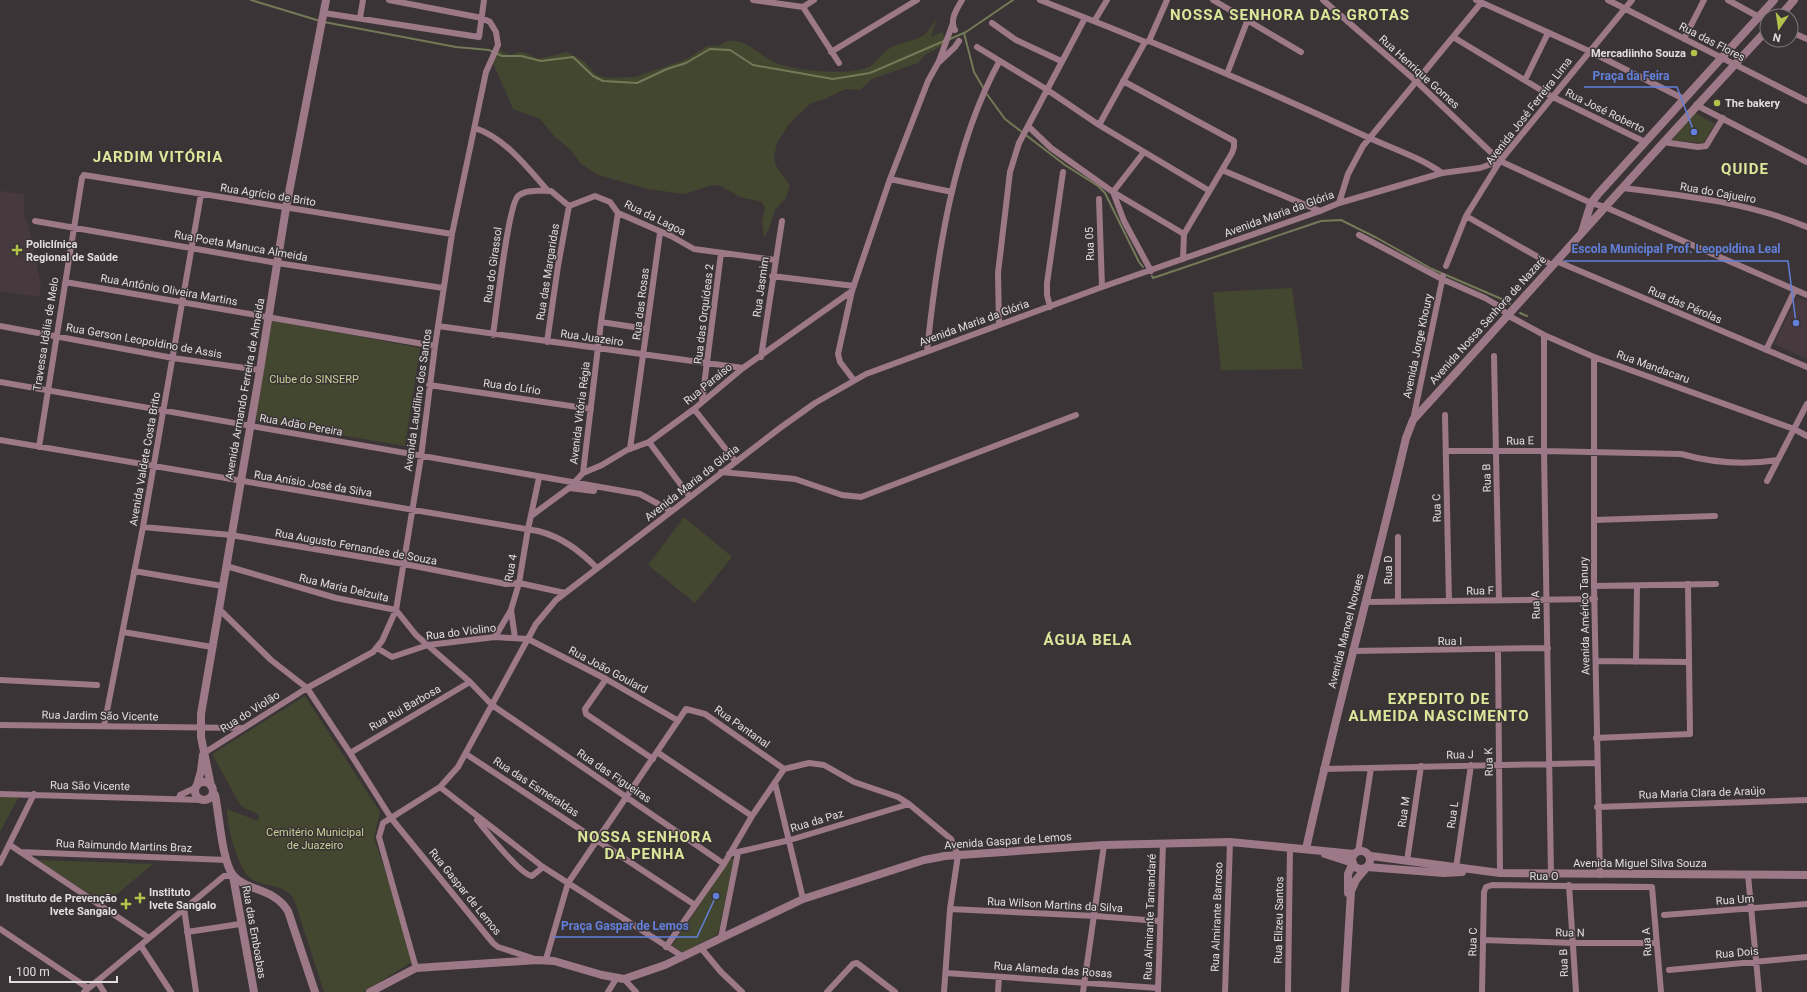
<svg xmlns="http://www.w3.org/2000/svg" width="1807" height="992" font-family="Roboto,sans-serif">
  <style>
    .built { fill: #473a3f }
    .green { fill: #434730 }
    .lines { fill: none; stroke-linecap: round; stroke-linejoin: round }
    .stream { stroke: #747a57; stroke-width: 2 }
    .minor { stroke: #9d7886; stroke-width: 6 }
    .tertiary { stroke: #9d7886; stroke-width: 8 }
    .poi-dot { fill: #b3c24b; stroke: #3a3436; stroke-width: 1.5 }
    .labels { text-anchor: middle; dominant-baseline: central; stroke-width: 3; stroke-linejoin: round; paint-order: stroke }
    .street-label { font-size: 11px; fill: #e1dcde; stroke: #3a3436 }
    .poi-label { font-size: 11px; font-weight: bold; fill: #e1dcde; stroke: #3a3436; text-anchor: start }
    .park-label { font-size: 11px; fill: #c6d092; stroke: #3a3436 }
    .district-label { font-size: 15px; font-weight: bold; letter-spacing: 1px; fill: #dbe79a; stroke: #3a3436 }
    .leader { fill: none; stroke: #6280da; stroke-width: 1.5 }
    .callout-dot { fill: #6280da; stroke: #3a3436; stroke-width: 1.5 }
    .callout-label { font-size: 12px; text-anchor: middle; font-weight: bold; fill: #6280da; stroke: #3a3436; stroke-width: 3; stroke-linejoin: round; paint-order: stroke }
  </style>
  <rect width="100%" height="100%" fill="#3a3436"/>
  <path class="built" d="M0 191 24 194V214L29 226 41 285 39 297 0 291Z
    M1797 297 1807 301V359L1774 344Z"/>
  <path class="green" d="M937 18 931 37 943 32 945 44 925 55 918 63 872 79 860 90 845 89 825 99 811 103 789 124 777 143 774 157 775 164 790 186 785 199 775 210 768 231 764 237 762 222 765 208 762 202 740 197 721 186 713 185 684 194 648 189 598 175 580 163 571 150 554 136 540 119 513 109 491 58 497 49 510 55 519 52 526 53 538 59 567 52 584 61 596 75 608 78 635 77 687 59 707 46H719C738 29 760 57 776 63 795 71 855 77 872 65 879 59 884 51 892 47 902 42 915 41 924 35 929 31 933 23 937 18Z
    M1695 113 1715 124 1703 143 1672 140Z
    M1292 288 1303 369 1221 370 1213 292Z
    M272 320 420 348 405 446 257 421 256 414Z
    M684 517 732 557 695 603 648 565Z
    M305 696 380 812 374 838 415 960 363 992H324L294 899C283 883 268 888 253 880 239 874 226 824 227 809L258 821 259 815 241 806 212 754Z
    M0 796H19L0 832Z
    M731 858 734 859 718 934 683 952 672 946Z
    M38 860 153 864 105 904Z"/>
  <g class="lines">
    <path class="stream" d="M251 0 320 21
      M324 22 456 47 489 50 502 56H521L541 61 573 57 593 76 603 81 637 83 667 69 686 63 710 49 730 50 753 65 833 79 870 73 944 41
      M964 33 974 72 984 89
      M950 39 966 32 1013 0
      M986 93 1005 119 1065 165 1098 186 1105 193 1139 262 1143 267
      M1152 276 1153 278 1321 221 1341 220 1377 238 1432 269 1504 300 1510 304
      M1520 313 1527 316"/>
    <path class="minor" d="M753 0 803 7 814 0
      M1040 0C1075 14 1110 27 1145 42L1149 41C1221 71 1292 102 1363 135 1390 148 1418 156 1442 173
      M1213 0 1301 52
      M1323 0 1416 81 1500 161 1591 203 1605 207 1807 295
      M1476 0 1589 51 1684 99
      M1608 0 1807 101
      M1728 0 1759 17
      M803 7 839 63
      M324 13 479 37 484 0
      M360 18 363 0
      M1095 20 1107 0
      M992 23 1016 40 1061 61
      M955 30C949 20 957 9 962 0
      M1791 32 1807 39
      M1453 37 1551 96 1645 142
      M1684 39 1704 0
      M1149 41 1167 0
      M977 47 1046 89 1099 125 1208 190
      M831 52 917 0
      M939 61 953 23
      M1227 74 1248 19
      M1525 80 1548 33
      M1123 81 1234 141V147L1232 153 1184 234 1183 259
      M1696 105 1807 162
      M1099 125 1145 42
      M1028 126 1051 148 1113 192 1184 234
      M475 128C505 138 528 168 548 191
      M1663 142 1698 147 1706 146 1723 118
      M1144 152 1113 192 1124 221 1151 271
      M1222 170 1320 211
      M890 179 952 192
      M1623 188C1685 196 1748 202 1807 227
      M1099 199 1102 287
      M1339 203 1348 174 1363 146 1481 3
      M1466 216 1552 265
      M35 221 277 263 443 288
      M1359 235 1442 279 1485 298 1497 305 1509 316 1544 335 1594 357 1794 429 1807 436
      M1556 261 1807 367
      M1446 266 1466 216 1500 161 1632 0
      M772 276 854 286
      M65 282 435 346
      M1050 307 1047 295V283L1063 172
      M601 322 647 329
      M999 325 998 273 1010 172 1019 143 1085 18
      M0 326 173 358 260 370
      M438 326 743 368
      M493 335C496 315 508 205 518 196 526 189 540 191 551 191L569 206 595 196 610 202 618 213 671 236 694 249 775 260
      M1544 335V451L1551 874
      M547 342 558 266 569 206
      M1766 350 1795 290
      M927 351C937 256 953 146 999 62
      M1494 356 1499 601
      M761 357 782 221
      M1594 357V586L1600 875
      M853 379 840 362 838 354 852 291 890 179 928 81 938 63 955 47 959 41
      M0 382 640 494 671 511
      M429 385 591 409
      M702 401 721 253
      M694 409 736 462
      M1445 415 1449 601
      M1413 420 1443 276
      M0 440 538 531C562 537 580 551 597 568
      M649 442 690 497
      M39 447 82 178 84 175 452 234
      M630 449 660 233
      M1446 451H1544L1681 454C1713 463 1745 465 1778 460
      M721 472 795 479 842 495 861 497 1076 415
      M583 473 601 322 618 213
      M1767 481 1807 404
      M569 488 594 491
      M531 516 569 488 583 473 602 465 627 450 649 442 694 409 743 368 852 291
      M1594 520 1715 516
      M143 527 231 535 404 564 506 584 519 583 565 593
      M226 566 336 598 396 610 416 635 470 682 492 705 724 864
      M134 571 222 586
      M1594 586 1716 584
      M1365 602 1595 599
      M1398 602V537
      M219 609 271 660 307 688 350 753 391 818 493 943 498 947 535 959
      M511 610 515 638
      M123 632 212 647
      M495 637 511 610 519 583 528 529 539 478
      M377 648 392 657 428 645 495 637 528 639 606 679 677 720
      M1498 650 1500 873
      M1352 651 1548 648
      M1596 661 1688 662
      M1636 662 1637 586
      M606 679 585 709 586 714 653 759
      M0 680 97 685
      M0 725 242 728
      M104 726 143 527 201 194
      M1596 738 1690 734 1688 584
      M657 752 752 816
      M204 753 307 688 373 652 382 641 396 610 421 457 435 346 452 234 486 72 498 45 496 32 490 22 482 18 389 0
      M350 753 470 682
      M466 754 695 905
      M784 769 809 763 824 765 854 782 898 797 909 804 951 839 958 855 950 909 944 992
      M1323 769 1597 763
      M775 783 803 899
      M440 787 543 867 682 956
      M0 794 202 800
      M179 799 180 795 195 788
      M1597 807 1807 800
      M477 820C485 830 521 875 532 876L543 867
      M10 845 149 938
      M20 852 227 860
      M1358 852 1371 768
      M729 854 790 840 909 804
      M1407 861 1421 766
      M0 863 34 794
      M1456 868 1471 765
      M1748 875 1759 992
      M1569 885 1576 992
      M184 908 196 992
      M950 909 1095 916 1159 921
      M1664 915 1807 904
      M0 929 88 988
      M187 932 240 924
      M721 938 738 853
      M1483 940 1573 943H1657
      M141 946 171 992
      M666 947 724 864 752 816 784 769
      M701 948 721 972 742 992
      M546 959 568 883 686 709 705 714 784 769
      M416 968 379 837 383 823 440 787 458 767 536 624 556 600 780 428 815 403 866 374 1102 287 1320 211 1339 203 1442 173 1480 168 1500 161
      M1669 970 1807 957
      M946 973 1158 988
      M624 979 636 992
      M97 981 104 992
      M1158 991 1163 843
      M84 992 224 876H233
      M608 992 616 979
      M827 992 853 964 857 963 895 992
      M998 992 999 977
      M1083 992 1104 845
      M1225 992 1230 842
      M1288 992 1290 848
      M1482 992 1484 892 1486 887 1492 885 1652 887 1661 992"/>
    <path class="tertiary" d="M1780 16 1794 0
      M1582 232 1591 203 1599 193 1774 0
      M195 791a9 9 0 1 1 18 0a9 9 0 1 1-18 0Z
      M197 785 201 771 203 755
      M211 786 201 737V714L260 370 286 208 326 0
      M213 792 215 795C219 812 222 862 233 875 247 892 273 887 288 911L315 992
      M1306 849C1336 711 1374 575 1406 438L1413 420C1532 290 1647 158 1767 30
      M1352 860a9 9 0 1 1 18 0a9 9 0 1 1-18 0Z
      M1325 854 1353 863 1348 874V893
      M1371 856 1500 873 1807 875
      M233 876 254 992
      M370 992 416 968 537 960 554 961 602 975 624 979 665 965 803 899 924 860 945 856 1104 845 1230 842 1354 854
      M1345 992 1351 891 1356 880 1367 867 1444 873 1462 872"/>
  </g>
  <g class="poi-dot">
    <circle cx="1694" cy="53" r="4"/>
    <circle cx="1717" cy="103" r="4"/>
    <path d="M15 244h4v4h4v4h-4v4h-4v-4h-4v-4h4z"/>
    <path d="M138 892h4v4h4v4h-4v4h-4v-4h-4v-4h4z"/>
    <path d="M124 898h4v4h4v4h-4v4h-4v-4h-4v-4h4z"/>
  </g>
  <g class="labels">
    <g class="street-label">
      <text transform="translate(1712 42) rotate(27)">Rua das Flores</text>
      <text transform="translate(1419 72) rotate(42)">Rua Henrique Gomes</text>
      <text transform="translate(1529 111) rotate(-52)">Avenida José Ferreira Lima</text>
      <text transform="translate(1605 111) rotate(26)">Rua José Roberto</text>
      <text transform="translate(1718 193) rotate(10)">Rua do Cajueiro</text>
      <text transform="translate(268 195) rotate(9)">Rua Agrício de Brito</text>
      <text transform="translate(1279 214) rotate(-20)">Avenida Maria da Glória</text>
      <text transform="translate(655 218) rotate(26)">Rua da Lagoa</text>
      <text transform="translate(1090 244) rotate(-92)">Rua 05</text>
      <text transform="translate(241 246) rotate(10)">Rua Poeta Manuca Almeida</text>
      <text transform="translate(493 265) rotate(-82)">Rua do Girassol</text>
      <text transform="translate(548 272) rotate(-81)">Rua das Margaridas</text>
      <text transform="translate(761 287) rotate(-82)">Rua Jasmim</text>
      <text transform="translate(169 290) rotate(10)">Rua Antônio Oliveira Martins</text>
      <text transform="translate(641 304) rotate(-83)">Rua das Rosas</text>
      <text transform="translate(1685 305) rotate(23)">Rua das Pérolas</text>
      <text transform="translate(704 314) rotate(-83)">Rua das Orquídeas 2</text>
      <text transform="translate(1488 320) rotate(-48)">Avenida Nossa Senhora de Nazaré</text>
      <text transform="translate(974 323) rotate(-20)">Avenida Maria da Glória</text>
      <text transform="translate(46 334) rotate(-81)">Travessa Idália de Melo</text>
      <text transform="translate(592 338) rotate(8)">Rua Juazeiro</text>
      <text transform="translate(144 341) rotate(10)">Rua Gerson Leopoldino de Assis</text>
      <text transform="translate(1418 346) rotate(-78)">Avenida Jorge Khoury</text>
      <text transform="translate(1653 367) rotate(20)">Rua Mandacaru</text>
      <text transform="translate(708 384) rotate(-39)">Rua Paraíso</text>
      <text transform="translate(512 387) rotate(8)">Rua do Lírio</text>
      <text transform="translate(245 389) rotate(-80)">Avenida Armando Ferreira de Almeida</text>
      <text transform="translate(418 400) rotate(-82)">Avenida Laudilino dos Santos</text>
      <text transform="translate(580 413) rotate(-83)">Avenida Vitória Régia</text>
      <text transform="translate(301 425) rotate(10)">Rua Adão Pereira</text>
      <text transform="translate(1520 441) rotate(-1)">Rua E</text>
      <text transform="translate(145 459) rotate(-80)">Avenida Valdete Costa Brito</text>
      <text transform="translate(1487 478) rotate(-91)">Rua B</text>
      <text transform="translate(692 483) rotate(-38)">Avenida Maria da Glória</text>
      <text transform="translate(313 484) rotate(9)">Rua Anísio José da Silva</text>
      <text transform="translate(1437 508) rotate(-91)">Rua C</text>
      <text transform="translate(356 547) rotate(10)">Rua Augusto Fernandes de Souza</text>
      <text transform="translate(511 568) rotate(-80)">Rua 4</text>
      <text transform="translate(1388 570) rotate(-90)">Rua D</text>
      <text transform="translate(344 588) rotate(13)">Rua Maria Delzuita</text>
      <text transform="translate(1480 591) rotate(-1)">Rua F</text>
      <text transform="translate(1536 605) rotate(-92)">Rua A</text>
      <text transform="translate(1585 616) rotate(-91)">Avenida Américo Tanury</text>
      <text transform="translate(1346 631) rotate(-76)">Avenida Manoel Novaes</text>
      <text transform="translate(461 632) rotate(-7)">Rua do Violino</text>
      <text x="1450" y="641">Rua I</text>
      <text transform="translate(608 670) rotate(28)">Rua João Goulard</text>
      <text transform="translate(405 708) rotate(-30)">Rua Rui Barbosa</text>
      <text transform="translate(250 712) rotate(-32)">Rua do Violão</text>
      <text transform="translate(100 716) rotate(1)">Rua Jardim São Vicente</text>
      <text transform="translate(742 727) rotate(35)">Rua Pantanal</text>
      <text transform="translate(1460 755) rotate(-1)">Rua J</text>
      <text transform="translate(1489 762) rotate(-91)">Rua K</text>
      <text transform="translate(614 776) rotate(34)">Rua das Figueiras</text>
      <text transform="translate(90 786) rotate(1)">Rua São Vicente</text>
      <text transform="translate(536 787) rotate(33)">Rua das Esmeraldas</text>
      <text transform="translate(1702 793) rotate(-2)">Rua Maria Clara de Araújo</text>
      <text transform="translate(1404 812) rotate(-82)">Rua M</text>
      <text transform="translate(1453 815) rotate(-82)">Rua L</text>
      <text transform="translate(817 821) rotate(-17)">Rua da Paz</text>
      <text transform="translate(1008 841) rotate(-4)">Avenida Gaspar de Lemos</text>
      <text transform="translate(124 846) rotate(2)">Rua Raimundo Martins Braz</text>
      <text x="1640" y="863">Avenida Miguel Silva Souza</text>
      <text x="1544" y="876">Rua O</text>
      <text transform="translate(465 892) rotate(51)">Rua Gaspar de Lemos</text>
      <text transform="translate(1735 900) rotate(-4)">Rua Um</text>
      <text transform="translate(1055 905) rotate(3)">Rua Wilson Martins da Silva</text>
      <text transform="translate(1150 917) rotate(-88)">Rua Almirante Tamandaré</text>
      <text transform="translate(1217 917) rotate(-88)">Rua Almirante Barroso</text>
      <text transform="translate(1279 920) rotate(-89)">Rua Elizeu Santos</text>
      <text transform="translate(254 932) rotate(80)">Rua das Emboabas</text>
      <text transform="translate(1570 933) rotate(1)">Rua N</text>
      <text transform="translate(1473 942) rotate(-89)">Rua C</text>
      <text transform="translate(1647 942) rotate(-94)">Rua A</text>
      <text transform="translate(1737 953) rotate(-5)">Rua Dois</text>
      <text transform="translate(1564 963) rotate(-92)">Rua B</text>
      <text transform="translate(1053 970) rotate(4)">Rua Alameda das Rosas</text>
    </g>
    <g class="poi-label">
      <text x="1686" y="53" text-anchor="end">Mercadiinho Souza</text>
      <text x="1725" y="103">The bakery</text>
      <text x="26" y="244">Policlínica<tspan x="26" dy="13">Regional de Saúde</tspan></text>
      <text x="149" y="892">Instituto<tspan x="149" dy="13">Ivete Sangalo</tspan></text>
      <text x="117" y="898" text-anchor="end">Instituto de Prevenção<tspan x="117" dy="13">Ivete Sangalo</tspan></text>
    </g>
    <g class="park-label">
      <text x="314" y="379">Clube do SINSERP</text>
      <text x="315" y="832">Cemitério Municipal<tspan x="315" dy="13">de Juazeiro</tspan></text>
    </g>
    <g class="district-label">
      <text x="1290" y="15">NOSSA SENHORA DAS GROTAS</text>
      <text x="158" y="157">JARDIM VITÓRIA</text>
      <text x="1745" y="169">QUIDE</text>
      <text x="1088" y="640">ÁGUA BELA</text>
      <text x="1439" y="699">EXPEDITO DE<tspan x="1439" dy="17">ALMEIDA NASCIMENTO</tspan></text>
      <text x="645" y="837">NOSSA SENHORA<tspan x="645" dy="17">DA PENHA</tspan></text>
    </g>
  </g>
  <path class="leader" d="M1694 132L1677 87H1584M1796 323L1788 261H1564M716 896L697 937H553"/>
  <g class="callout-dot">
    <circle cx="1694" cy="132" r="4"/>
    <circle cx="1796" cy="323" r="4"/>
    <circle cx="716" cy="896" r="4"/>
  </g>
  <g class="callout-label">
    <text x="1631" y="80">Praça da Feira</text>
    <text x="1676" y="253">Escola Municipal Prof. Leopoldina Leal</text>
    <text x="625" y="930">Praça Gaspar de Lemos</text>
  </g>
  <g transform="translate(1779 28) rotate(193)"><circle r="19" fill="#3a3436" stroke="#7d7779"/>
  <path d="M0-3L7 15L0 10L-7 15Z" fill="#b3c24b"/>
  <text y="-6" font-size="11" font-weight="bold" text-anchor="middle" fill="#e1dcde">N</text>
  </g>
  <path d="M10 976v6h107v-6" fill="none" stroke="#e1dcde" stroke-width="2"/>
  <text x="16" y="976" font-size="12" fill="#e1dcde" stroke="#3a3436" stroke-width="3" paint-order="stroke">100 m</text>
</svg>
